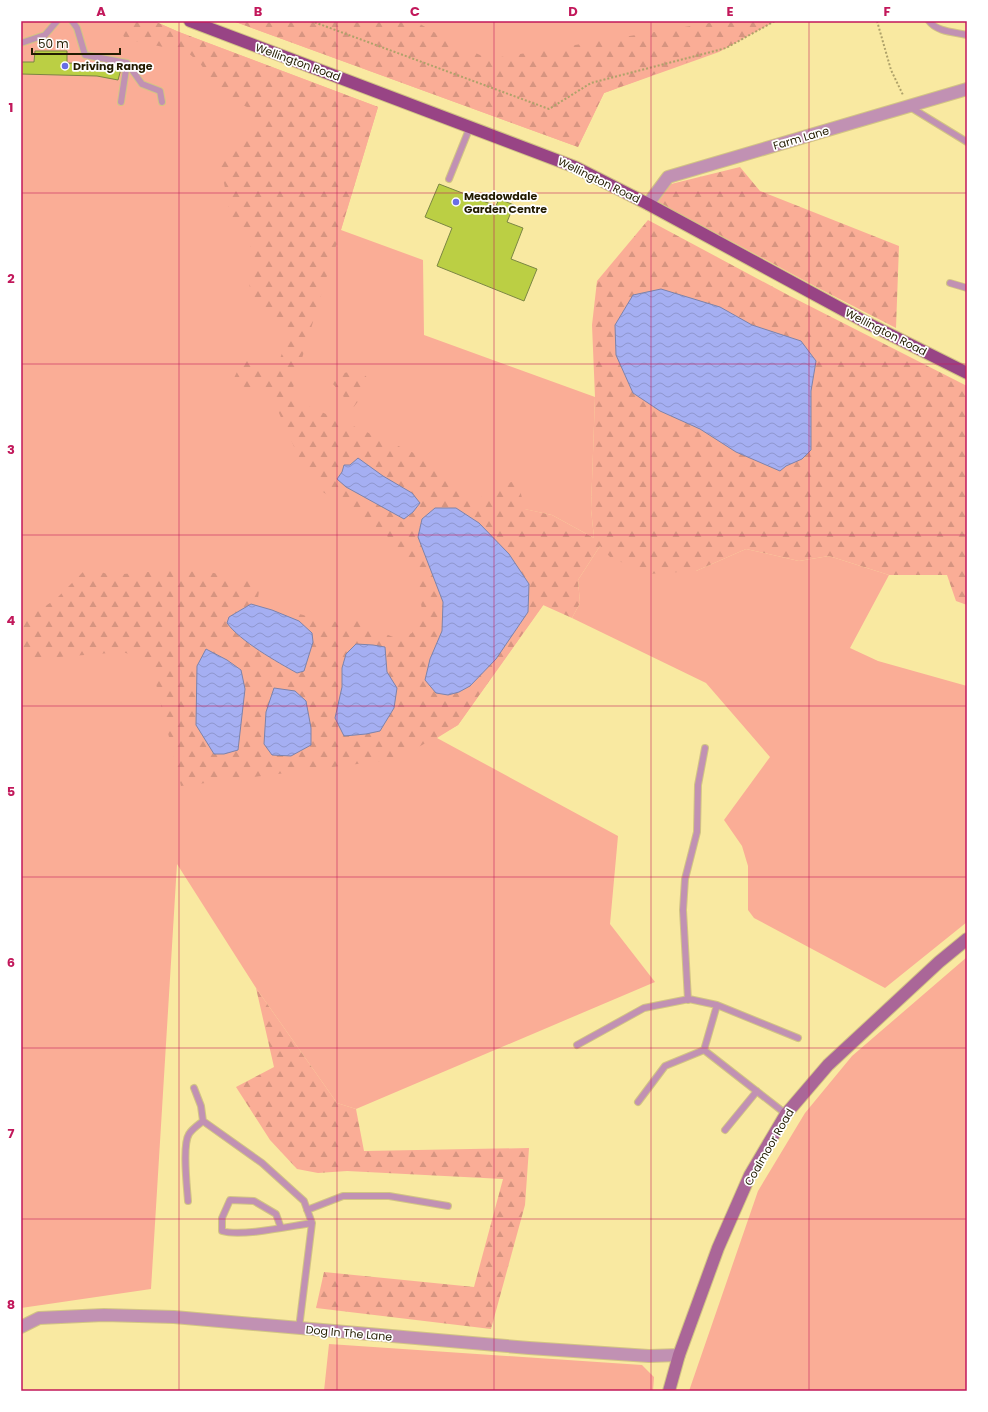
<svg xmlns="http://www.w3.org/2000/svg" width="988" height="1412" font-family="Poppins,sans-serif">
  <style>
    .grass { fill: #faad96 }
    .forest { fill: url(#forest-firs) }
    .water { fill: url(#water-waves); stroke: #7e83aa }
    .building { fill: #bbcf44; stroke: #7b8643 }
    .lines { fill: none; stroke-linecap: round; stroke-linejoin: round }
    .lane-casing { stroke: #d2c484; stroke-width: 8 }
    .street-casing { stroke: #d2c484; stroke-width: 14 }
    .secondary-casing { stroke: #d2c484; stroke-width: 14 }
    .primary-casing { stroke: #d2c484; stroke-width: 14 }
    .path { stroke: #afa26a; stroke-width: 2; stroke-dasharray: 2 2; stroke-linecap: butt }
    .lane { stroke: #c191b3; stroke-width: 6 }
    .street { stroke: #c191b3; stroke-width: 12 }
    .secondary { stroke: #aa6698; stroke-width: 12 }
    .primary { stroke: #984485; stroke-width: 12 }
    .grid { fill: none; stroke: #c2185b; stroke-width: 1; stroke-opacity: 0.55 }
    .poi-dot { fill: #686ee7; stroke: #fff; stroke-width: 1.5 }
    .labels { text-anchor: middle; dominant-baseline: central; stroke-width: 3.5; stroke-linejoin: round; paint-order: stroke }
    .street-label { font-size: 11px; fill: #231c01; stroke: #fff }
    .poi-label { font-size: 11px; font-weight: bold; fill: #231c01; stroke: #fff; text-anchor: start }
    .neatline { fill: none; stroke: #c2185b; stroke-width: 1.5 }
    .grid-label { font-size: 13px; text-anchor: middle; font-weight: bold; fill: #c2185b }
  </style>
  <defs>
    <pattern id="forest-firs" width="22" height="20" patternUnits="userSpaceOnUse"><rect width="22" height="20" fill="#faad96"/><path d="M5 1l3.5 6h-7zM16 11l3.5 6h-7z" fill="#d69480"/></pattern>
    <pattern id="water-waves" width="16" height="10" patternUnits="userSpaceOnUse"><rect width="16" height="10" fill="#a5aff2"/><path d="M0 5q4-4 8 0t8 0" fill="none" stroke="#8e96ce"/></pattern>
  </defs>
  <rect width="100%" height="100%" fill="#f9e9a1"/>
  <path class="grass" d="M21 21H154L179 32 378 107 341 230 423 260 424 335 595 397 591 509 594 538 552 515 478 499 569 569 458 725 437 738 618 836 610 924 655 982 356 1109 337 1103 256 988 177 864 151 1289 21 1308Z
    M233 21H775L719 52 604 93 578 147Z
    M600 546 696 571 746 549 799 561 829 556 889 575 850 648 878 661 967 686V922L885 988 754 918 748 910V866L742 846 724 820 770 757 706 683 572 618 580 603 578 580Z
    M967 957V1391H689L758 1191 805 1113 852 1056Z
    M329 1344 642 1365 654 1377 653 1391H324Z"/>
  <path class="forest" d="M116 21H154L179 32 378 107 290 398 423 457 477 499 517 479 525 509 552 515 594 538 591 509 595 397 592 325 597 281 648 220 788 295 967 386V605L956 601 947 575H889L829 556 799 561 746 549 696 571 648 574 610 557 600 546 578 580 580 603 572 618 543 605 458 725 397 759 181 786 156 684 144 658 122 652 21 660V622L56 599 87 568 111 575 172 570 214 573 260 584 257 605 251 604 229 617 308 656 313 642 312 633 299 621 287 616 288 611 326 621 346 622 359 615 381 632 398 639 412 633 422 612 418 575 384 532 323 492 300 460 275 404 273 393 231 384 245 356 258 369 275 371 289 336 271 315 254 300 249 284 252 258 250 244 230 216 219 155 238 143 254 129 247 107 226 98 199 62 187 52 125 39Z
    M233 21H415L451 42 489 59 721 21H775L726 48 604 93 578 147Z
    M740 167 760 191 899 246 896 328 820 289 658 202 671 184Z
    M360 370 372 383 353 408 328 378 338 374Z
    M256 988 337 1103 356 1109 364 1151 529 1148 525 1205 491 1329 316 1308 324 1272 474 1287 503 1179 347 1171 318 1173 297 1169 270 1140 236 1087 274 1067Z"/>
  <path class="water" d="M661 289 720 307 752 325 801 341 816 361 811 391V450L802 459 786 466 780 471 736 452 700 429 660 411 633 393 616 355 615 325 633 295Z
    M358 458 383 476 412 493 420 503 413 512 404 519 346 487 337 479 342 472 344 465H350Z
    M435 508H456L479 523 509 554 529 584 528 612 496 659 470 686 459 692 448 695 436 693 425 680 430 659 442 631 443 602 418 537 422 519Z
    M251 604 272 610 299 621 312 633 313 642 304 671 297 673C277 662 240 641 227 623L229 617Z
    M356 644 373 645 385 647 387 672 397 688 394 708 380 731 366 734 344 736 335 718 342 687V668L346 654Z
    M206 649 227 660 241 670 245 689 238 750 224 754H214L196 725 197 666Z
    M274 688 295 691 306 701 311 728V745L291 756 272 755 264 744 266 712Z"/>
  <path class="building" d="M35 51H67V63L98 64 121 69 118 80 97 76 21 74V62H34Z
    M439 184 496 206 499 199 514 205 507 222 523 228 511 259 537 269 524 301 437 266 452 228 425 217Z"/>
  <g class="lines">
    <g class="lane-casing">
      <path id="lane" d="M72 21 77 28 85 55 127 63 142 84 160 91 162 102
        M929 21C937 32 954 32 967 35
        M21 43 45 35 57 21
        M121 102 127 63
        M910 107 967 142
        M449 179 470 127
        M950 283 967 288
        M688 1000 683 910 685 879 697 832 698 785 705 748
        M577 1045 644 1008 689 999 717 1005
        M194 1088 201 1106 203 1121 262 1163 304 1201 312 1223 299 1328
        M638 1102 665 1066 704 1050
        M786 1114 704 1050 717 1005 798 1038
        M725 1130 757 1091
        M188 1201C187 1187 182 1145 189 1134 192 1129 198 1125 203 1121
        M307 1210 343 1196H389L448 1206
        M281 1228 276 1214 254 1201 230 1200 222 1218V1231C241 1237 291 1226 312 1223"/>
    </g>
    <g class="street-casing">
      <path id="street" d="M648 204 668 177 967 89
        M21 1327 39 1318 104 1315 174 1317 529 1348 649 1356 679 1355"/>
    </g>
    <g class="secondary-casing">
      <path id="secondary" d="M669 1391 679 1355 718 1248 750 1175 786 1114 828 1065 939 962 967 939"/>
    </g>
    <g class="primary-casing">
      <path id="primary" d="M190 21 575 167 648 204 871 325 967 373"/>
    </g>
    <path class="path" d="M311 21 549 109 591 83 726 48 775 21
      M877 21 891 70 903 95"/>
    <use href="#lane" class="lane"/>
    <use href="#street" class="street"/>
    <use href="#secondary" class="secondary"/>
    <use href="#primary" class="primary"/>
  </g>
  <path class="grid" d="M179 21V1391M337 21V1391M494 21V1391M651 21V1391M809 21V1391M21 193H967M21 364H967M21 535H967M21 706H967M21 877H967M21 1048H967M21 1219H967"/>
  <g class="poi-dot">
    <circle cx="65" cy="66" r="4"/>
    <circle cx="456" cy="202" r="4"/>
  </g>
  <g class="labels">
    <g class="street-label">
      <text transform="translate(298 62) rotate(20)">Wellington Road</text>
      <text transform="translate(801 138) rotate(-16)">Farm Lane</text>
      <text transform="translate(599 180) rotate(26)">Wellington Road</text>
      <text transform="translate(886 332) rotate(27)">Wellington Road</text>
      <text transform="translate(769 1147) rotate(-60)">Coalmoor Road</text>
      <text transform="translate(349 1333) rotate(5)">Dog In The Lane</text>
    </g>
    <g class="poi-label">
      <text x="73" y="66">Driving Range</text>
      <text x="464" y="196">Meadowdale<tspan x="464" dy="13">Garden Centre</tspan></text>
    </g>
  </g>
  <rect width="988" height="1412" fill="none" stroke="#ffffff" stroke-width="44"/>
  <path d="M32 48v6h88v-6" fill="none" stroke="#231c01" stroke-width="2"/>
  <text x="38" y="48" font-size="12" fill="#231c01" stroke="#ffffff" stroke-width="3" paint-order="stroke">50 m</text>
  <rect x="22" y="22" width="944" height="1368" class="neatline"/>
  <g class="grid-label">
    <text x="101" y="16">A</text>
    <text x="258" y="16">B</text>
    <text x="415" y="16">C</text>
    <text x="573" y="16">D</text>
    <text x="730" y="16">E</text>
    <text x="887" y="16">F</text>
    <text x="11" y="112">1</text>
    <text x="11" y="283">2</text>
    <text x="11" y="454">3</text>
    <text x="11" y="625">4</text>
    <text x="11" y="796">5</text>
    <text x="11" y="967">6</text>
    <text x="11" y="1138">7</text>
    <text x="11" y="1309">8</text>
  </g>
</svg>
